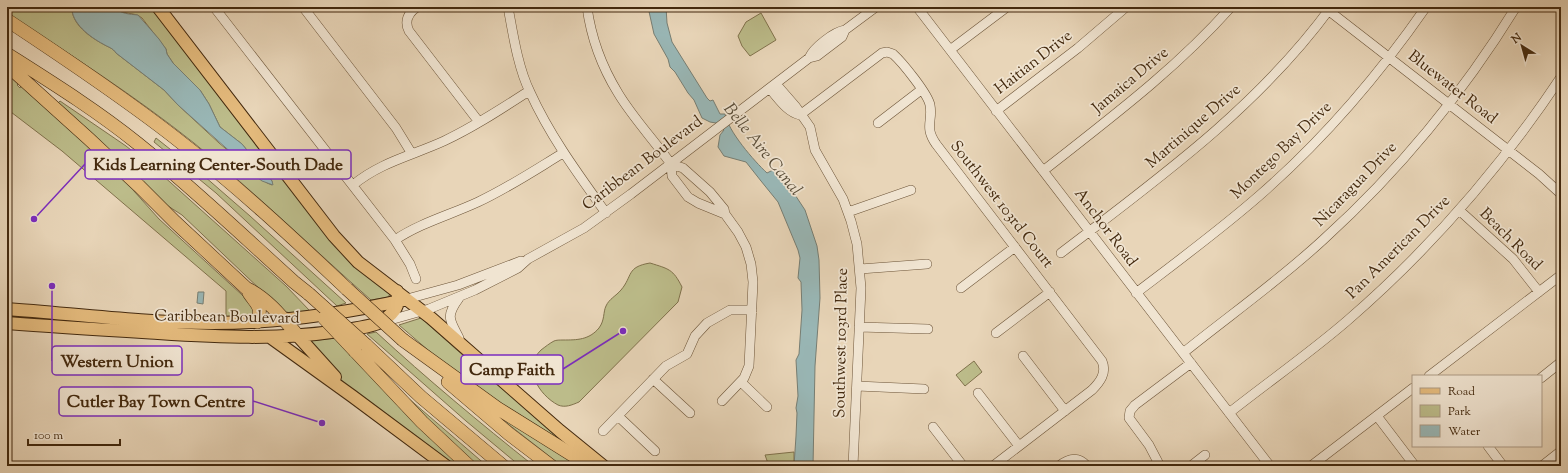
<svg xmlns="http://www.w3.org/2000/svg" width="1568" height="473" font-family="'Sorts Mill Goudy',serif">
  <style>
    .green { fill: #bcbc8a; stroke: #80724c }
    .water { fill: #99b7b6; stroke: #777e73 }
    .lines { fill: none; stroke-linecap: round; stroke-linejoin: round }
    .minor-casing { stroke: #6c5438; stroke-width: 10 }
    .major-casing { stroke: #43290e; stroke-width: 14 }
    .highway-casing { stroke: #43290e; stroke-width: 14 }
    .minor { stroke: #f0e4d1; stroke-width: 9 }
    .major { stroke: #e4ba7c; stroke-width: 12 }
    .highway { stroke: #e4ba7c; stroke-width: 13 }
    .highway-bridge-casing { stroke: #43290e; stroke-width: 14; stroke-linecap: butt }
    .highway-bridge { stroke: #e4ba7c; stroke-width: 13 }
    .labels { text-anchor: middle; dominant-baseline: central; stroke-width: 3.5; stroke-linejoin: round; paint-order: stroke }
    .street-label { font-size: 16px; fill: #43290e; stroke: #f0e4d1 }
    .water-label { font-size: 17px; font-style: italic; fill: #584c38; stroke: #f0e4d1 }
    .leader { fill: none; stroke: #7b2cbf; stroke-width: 1.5 }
    .callout-dot { fill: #7b2cbf; stroke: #f0e4d1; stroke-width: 1.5 }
    .callout { fill: #f0e4d1; stroke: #7b2cbf; stroke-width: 1.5 }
    .callout-label { font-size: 17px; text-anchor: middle; font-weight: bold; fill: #43290e }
  </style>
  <rect width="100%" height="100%" fill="#e8d5b8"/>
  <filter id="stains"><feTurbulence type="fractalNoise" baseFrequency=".005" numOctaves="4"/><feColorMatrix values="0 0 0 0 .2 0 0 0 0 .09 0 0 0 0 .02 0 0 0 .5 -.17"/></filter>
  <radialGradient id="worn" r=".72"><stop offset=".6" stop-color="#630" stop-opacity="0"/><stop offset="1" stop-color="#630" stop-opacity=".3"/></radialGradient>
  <path class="green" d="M34 7H72C71 24 90 37 103 44 108 47 113 48 116 53L164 90 178 105 219 143 267 183 272 185V181L242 144 220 127 209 104 200 90 173 63 167 54 166 49 142 18C134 11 123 16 114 7H152L202 70 391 296 389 295V297L371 300C312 248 256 193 194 143 135 96 71 55 8 14L10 9 17 10Z
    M761 13 776 40 750 56 742 46 738 36 746 22Z
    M7 74 18 84 17 85 20 88 21 86 74 133 133 190 159 219 253 305 255 314H249V317H226V291L62 151 7 109Z
    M60 101 126 146 161 174 286 286 310 311 289 313 287 312 285 313 182 215 168 206 58 103Z
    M156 138 204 176 250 216 346 303 337 306 216 193 154 142Z
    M650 263C669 269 673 269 682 287L678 302 579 402C572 405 565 408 558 405 539 395 522 368 541 350 545 347 550 343 554 341 556 340 560 340 563 340 577 340 589 340 599 328 605 320 603 312 606 306 609 299 616 296 621 290 633 276 626 267 650 263Z
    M421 318 476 367 488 372 570 445 567 448 485 394 443 363 399 325Z
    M376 332C427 379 480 423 534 466H520L466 421 367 334Z
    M336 338 463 466H453L352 390 338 377 309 341Z
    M974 361 982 372 965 386 956 375Z
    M408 398 487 466H473Z
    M490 410 586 466H562Z
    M794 452V466H769L765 455Z"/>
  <path class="water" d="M72 7H114C121 14 129 14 138 15L159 39 166 49 167 54 173 63 200 90 209 104 220 127 242 144 272 181 273 185 262 181 253 174 235 156 178 105 164 90 116 53C113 48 108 47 103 44 90 37 71 23 72 7Z
    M648 7H666L667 23 672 42 707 98 710 101 713 100 720 114H725C728 131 754 161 767 173L775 169 780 172 805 210 817 246 819 260 820 298 815 366 813 466H794L796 436 797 413 796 408 798 396 796 360 799 354 802 310 801 282 798 278 800 258 798 250 778 202 761 181 746 162 724 156 718 147 720 135 724 130 716 123 710 122 702 118 694 100 688 93 675 72 670 67 668 59 654 34Z
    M198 292H204L203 304 197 303Z"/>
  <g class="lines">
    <g class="minor-casing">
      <path id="minor" d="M214 7 395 240 410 264 416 279
        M303 7 396 128 412 154
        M417 7C408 13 404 21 409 31L479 122
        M508 7C513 34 518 68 530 92 550 136 578 174 606 213
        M587 7C591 37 602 67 618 93 633 118 654 140 671 164L672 176 688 197 698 203 725 214
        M917 7 1270 466
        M1324 7 1539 174 1561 194
        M950 50 1007 7
        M809 58C814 47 834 32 845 30
        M776 84 796 107 810 127 815 150 843 199 851 221 857 244 861 288 853 466
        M770 89C779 99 787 112 800 115
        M996 111 1078 48 1126 7
        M800 115 882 53 887 52 893 54C902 62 928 94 930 105 933 121 924 127 936 144L1102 361C1107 373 1100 382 1092 390L993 466
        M878 123 921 90
        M671 164 683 168 710 192 724 209 725 214 738 232 746 247 751 264 753 282 749 366 744 378 722 401
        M1043 171C1109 119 1175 70 1231 7
        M353 185C381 162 411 156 444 141 474 127 501 109 529 91
        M1459 210 1513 259 1539 292
        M848 212 911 190
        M395 240C420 223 450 215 478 202 508 188 535 170 563 153
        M1061 253C1158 179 1258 107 1331 7
        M860 269 927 264
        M961 288 1015 247
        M1136 293C1178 261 1220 230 1260 195 1323 140 1378 76 1426 7
        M459 298C445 317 450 320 459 338
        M407 299 458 285 521 261
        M383 322 429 309 475 290 518 268 528 259 584 228 631 194 809 58 817 56 842 37 845 30 876 7
        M859 327 928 329
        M996 333 1050 292
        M1183 353C1230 315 1280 280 1324 239 1399 171 1463 93 1516 7
        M1023 356 1065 411
        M1429 376 1561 275
        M1541 378 1561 362
        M653 379 690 413
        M741 382 767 407
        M857 386 924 389
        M978 393 1019 446
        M1229 413C1268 382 1310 353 1348 320 1430 249 1501 167 1561 77
        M618 416 655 451
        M1377 416 1415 466
        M933 427 963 466
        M603 431 666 366 687 354 695 336 707 323 730 310H752
        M1488 446 1503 466
        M1059 466C1069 458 1078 456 1087 466
        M1160 466 1149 445 1129 418 1130 411 1135 405 1191 363
        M1191 466 1205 455
        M1311 466 1413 388
        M1542 466 1561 451"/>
    </g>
    <g class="major-casing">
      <path id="major" d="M158 7 334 236 358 262 431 318 560 431 603 466
        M7 309C75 314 144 323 212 323 277 323 341 314 404 300
        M7 323C57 327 108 330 158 333 219 337 279 340 339 331 349 329 373 327 380 322 393 315 401 305 397 291
        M298 336 335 377
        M270 337 352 396 446 466"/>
    </g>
    <g class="highway-casing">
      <path id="highway" d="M7 20C63 57 120 95 174 137 235 184 291 236 347 289
        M7 54C51 82 96 110 137 143 192 187 242 235 294 282L309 294
        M7 65 89 139 139 186 175 222 246 288C268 299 282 317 298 336
        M249 293C257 305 263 307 257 322
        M403 340 497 408 590 466
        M366 345 421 397 503 466
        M355 351 422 422 469 466
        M448 382 509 434 551 466"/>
    </g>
    <use href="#minor" class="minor"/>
    <use href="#major" class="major"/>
    <use href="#highway" class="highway"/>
    <g class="highway-bridge-casing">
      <path id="highway-bridge" d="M347 289 403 340
        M309 294 366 345
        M324 318 355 351"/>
    </g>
    <use href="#highway-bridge" class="highway-bridge"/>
  </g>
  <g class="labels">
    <g class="street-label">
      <text transform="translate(1034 63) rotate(-38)">Haitian Drive</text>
      <text transform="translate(1131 81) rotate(-40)">Jamaica Drive</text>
      <text transform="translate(1452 88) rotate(38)">Bluewater Road</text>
      <text transform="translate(1194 127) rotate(-41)">Martinique Drive</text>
      <text transform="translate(1282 151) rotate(-44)">Montego Bay Drive</text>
      <text transform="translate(643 164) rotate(-37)">Caribbean Boulevard</text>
      <text transform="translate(1356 185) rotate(-46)">Nicaragua Drive</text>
      <text transform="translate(1001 205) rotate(52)">Southwest 103rd Court</text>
      <text transform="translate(1105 228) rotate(53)">Anchor Road</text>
      <text transform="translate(1510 240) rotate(45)">Beach Road</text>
      <text transform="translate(1399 248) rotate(-45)">Pan American Drive</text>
      <text transform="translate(227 318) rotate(1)">Caribbean Boulevard</text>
      <text transform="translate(842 343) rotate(-89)">Southwest 103rd Place</text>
    </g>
    <g class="water-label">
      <text transform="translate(762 150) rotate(51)">Belle Aire Canal</text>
    </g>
  </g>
  <path class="leader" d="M34 219L85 164M52 286L52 361M623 331L563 369M322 423L253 401"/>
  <g class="callout-dot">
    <circle cx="34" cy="219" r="4"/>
    <circle cx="52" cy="286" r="4"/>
    <circle cx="623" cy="331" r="4"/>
    <circle cx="322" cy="423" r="4"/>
  </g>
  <g class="callout">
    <rect x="85" y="150" width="266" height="29" rx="4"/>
    <rect x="52" y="346" width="130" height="29" rx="4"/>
    <rect x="461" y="355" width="102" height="29" rx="4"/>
    <rect x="59" y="387" width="194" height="29" rx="4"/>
  </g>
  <g class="callout-label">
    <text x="218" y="170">Kids Learning Center-South Dade</text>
    <text x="117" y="367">Western Union</text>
    <text x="512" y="375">Camp Faith</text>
    <text x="156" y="407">Cutler Bay Town Centre</text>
  </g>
  <rect width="1568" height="473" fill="none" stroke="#e8d5b8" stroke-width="24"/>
  <rect x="8" y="8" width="1552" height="457" fill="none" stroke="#43290e" stroke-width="2"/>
  <rect x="12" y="12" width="1544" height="449" fill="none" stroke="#43290e"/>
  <rect x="1412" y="375" width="130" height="72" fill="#f0e4d1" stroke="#ab9983"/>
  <rect x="1420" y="388" width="20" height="6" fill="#e4ba7c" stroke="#ab9983"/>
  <text x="1448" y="395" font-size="12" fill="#43290e">Road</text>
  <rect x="1420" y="405" width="20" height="12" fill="#bcbc8a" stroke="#ab9983"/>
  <text x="1448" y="415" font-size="12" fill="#43290e">Park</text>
  <rect x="1420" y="425" width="20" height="12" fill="#99b7b6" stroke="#ab9983"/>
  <text x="1448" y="435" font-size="12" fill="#43290e">Water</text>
  <g transform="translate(1522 46) rotate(323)" stroke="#f0e4d1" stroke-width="3" paint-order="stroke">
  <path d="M0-3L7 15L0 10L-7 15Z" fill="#43290e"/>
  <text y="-6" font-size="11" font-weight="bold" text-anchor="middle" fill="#43290e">N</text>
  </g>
  <path d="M28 439v6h92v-6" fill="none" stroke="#43290e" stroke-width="2"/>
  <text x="34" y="439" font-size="12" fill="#43290e" stroke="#f0e4d1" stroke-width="3" paint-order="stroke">100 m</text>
  <rect width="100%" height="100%" filter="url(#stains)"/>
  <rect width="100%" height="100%" fill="url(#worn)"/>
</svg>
